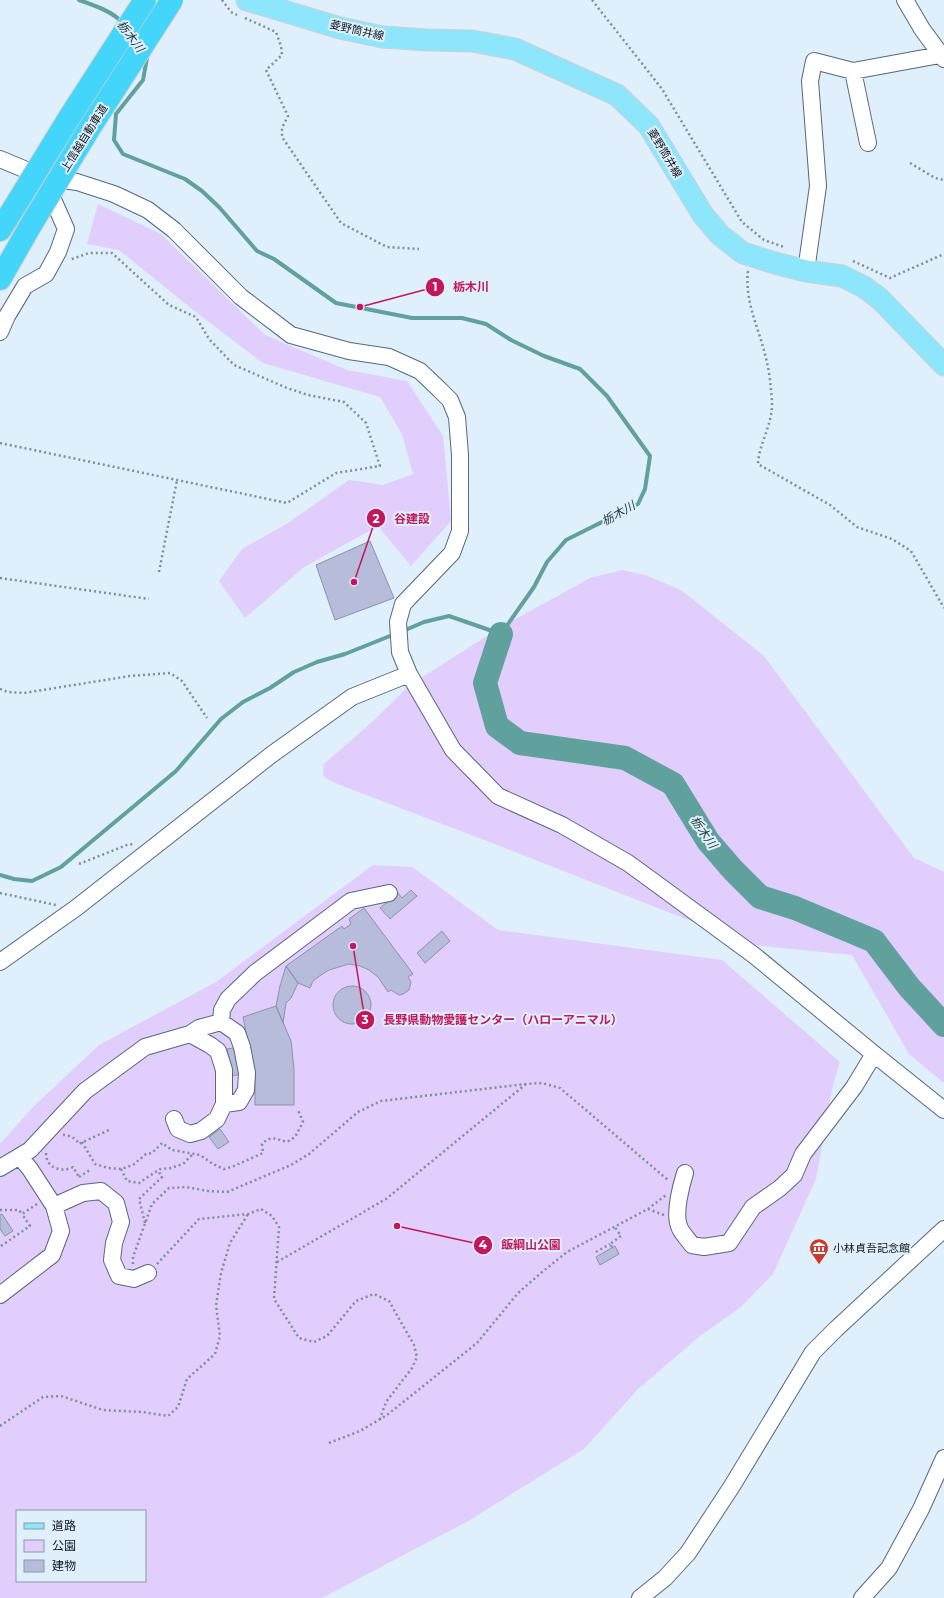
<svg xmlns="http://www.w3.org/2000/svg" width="944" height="1598" font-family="Montserrat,'Noto Sans JP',sans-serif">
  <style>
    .green { fill: #e1cefc; fill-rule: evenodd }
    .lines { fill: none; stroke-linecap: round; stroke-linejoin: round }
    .stream { stroke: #60a19d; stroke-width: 4 }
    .river { stroke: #60a19d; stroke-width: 24 }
    .building { fill: #b6bcd9; stroke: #8c92ad }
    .minor-casing { stroke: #54697d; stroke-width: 18 }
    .major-casing { stroke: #cfd0d2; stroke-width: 23 }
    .highway-casing { stroke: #cfd0d2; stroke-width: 24 }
    .path { stroke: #808c97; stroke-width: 2.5; stroke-dasharray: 2 3; stroke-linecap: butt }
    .minor { stroke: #fff; stroke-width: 16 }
    .major { stroke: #8ee6fc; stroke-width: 21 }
    .highway { stroke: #43d5fa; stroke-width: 22 }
    .highway-bridge-casing { stroke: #cfd0d2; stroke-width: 24; stroke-linecap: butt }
    .highway-bridge { stroke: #43d5fa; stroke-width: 22 }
    .labels { text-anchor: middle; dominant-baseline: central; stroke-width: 4; stroke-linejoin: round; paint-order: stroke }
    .street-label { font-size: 11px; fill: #0e161e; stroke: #e0effc }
    .poi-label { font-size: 11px; fill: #0e161e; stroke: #e0effc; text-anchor: start }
    .water-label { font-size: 12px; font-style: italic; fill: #193a38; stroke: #e0effc }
    .leader { fill: none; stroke: #c2185b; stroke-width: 1.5 }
    .callout-dot { fill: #c2185b; stroke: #e0effc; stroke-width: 1.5 }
    .mark-label { font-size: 12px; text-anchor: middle; font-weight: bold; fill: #fff }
    .callout-label { font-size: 12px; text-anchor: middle; font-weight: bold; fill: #c2185b; stroke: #e0effc; stroke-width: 4; stroke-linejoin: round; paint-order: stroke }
  </style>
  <rect width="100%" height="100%" fill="#e0effc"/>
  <path class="green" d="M98 204 161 234 265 335 347 370 407 381 443 436 451 521 411 566 378 526 304 567 245 618 219 581 242 549 288 523 349 480 383 485 413 474 402 434 380 397 263 363 192 309 119 250 87 244Z
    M622 570 645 575 681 590 764 656 914 858 944 872V1083L909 1054 852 955 752 945 500 846 340 785 327 779 323 775 324 764 372 722 410 685 501 627 590 578Z
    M373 865 412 867 498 930 722 960 840 1062 832 1089 816 1179 773 1274 741 1307 700 1336 638 1389 584 1449 470 1520 322 1598H0V1144L34 1106 99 1045 216 982ZM17 1511H145V1581H17Z"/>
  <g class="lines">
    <path class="stream" d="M79 0C91 4 115 12 122 23
      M146 56 147 58 143 80 116 114 114 140 123 154 185 179 202 191 219 207 257 251 274 259 336 303 412 318H462L486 324 511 340 544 356 580 369 607 396 650 456 645 489 638 504 566 540 547 562 534 587 501 634 449 616 424 622 403 631
      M0 875 14 879 32 881 61 867 176 771 221 719 243 702 270 688 294 672 317 662 345 654 395 634"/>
    <path class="river" d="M501 634 485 683 497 726 520 743 625 758 673 784 708 841 733 870 760 897 795 908 874 941 909 987 944 1025"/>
  </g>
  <path class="building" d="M370 541 394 598 335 620 316 565Z
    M411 890 417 896 390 919 380 908 398 893 402 898Z
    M364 908 413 974 408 977 411 982 409 990 403 994 399 995 391 990 388 992 378 977 369 970 360 966 349 964 329 970 321 975 313 981 310 988 298 983 286 966 342 926 344 929 351 924 349 919Z
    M442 931 450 941 425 963 417 953Z
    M286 966 298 983 291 998 286 1003 283 1023 276 1006 280 986Z
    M333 1005a19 19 0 1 1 38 0a19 19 0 1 1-38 0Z
    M276 1006 291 1041 294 1069V1105H255V1075L243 1017Z
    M250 1045 254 1071 232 1076 227 1049Z
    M220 1129 229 1142 218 1149 209 1137Z
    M2 1214 13 1231 5 1236 0 1229V1215Z
    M615 1246 619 1254 600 1265 596 1257Z"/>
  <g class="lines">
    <g class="minor-casing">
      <path id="minor" d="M905 0 922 29 944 59
        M853 71 868 143
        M0 159 43 177 77 182 114 194 148 210 174 230 241 297 291 335 349 351 389 357 420 371 440 390 450 400 457 417 460 455V531L452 553 403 604 398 622 400 652 409 674 453 750 498 796 562 825 628 863 650 879 755 956 874 1054 944 1110
        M806 271 818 186 810 81 814 61 853 71 940 55
        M0 332 7 316 25 286 46 274 58 252 66 229 47 186
        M0 962 76 908 271 755 352 697 409 674
        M221 1022 237 1033 242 1047 247 1073 246 1090 239 1102 224 1104
        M174 1119 178 1129 190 1134 201 1131 217 1119 224 1104V1070L218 1051 210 1045 190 1034
        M0 1168 30 1150 85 1091 145 1047 190 1034 199 1028 221 1022 222 1010 228 999 255 973 351 901 389 893
        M685 1173C681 1186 674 1213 679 1226 681 1233 688 1239 692 1245L704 1247 729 1243 753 1207 780 1188 794 1175 803 1154 854 1087 874 1054
        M54 1206 83 1193 101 1191 116 1203 121 1222 114 1243 112 1260 119 1276 134 1279 148 1273
        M0 1295 52 1255 61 1231 54 1206 30 1169 20 1157
        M640 1598 665 1578 688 1553 732 1486 813 1352 836 1329 944 1229
        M862 1598 889 1568 921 1509 944 1458"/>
    </g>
    <g class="major-casing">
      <path id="major" d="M247 0 340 28 383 37 427 40 472 41 515 49 617 95 649 126 703 215 720 235 743 253 775 263 806 271 842 276 864 287 880 299 944 365"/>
    </g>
    <g class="highway-casing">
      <path id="highway" d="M0 230 12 211
        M0 279 32 223"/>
    </g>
    <path class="path" d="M222 0 231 12 237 15
      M592 0 662 89 742 222 764 240 784 247
      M245 18 276 32 281 46 282 55 266 70 288 116 282 128V137L341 223 387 247 419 249
      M910 163 935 178 944 180
      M853 261 890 278 944 254
      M748 271C744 303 761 332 767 363 770 375 771 389 772 402 773 424 759 443 758 464L830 505 857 527 892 539 911 551 944 608
      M0 443 287 503 336 473 380 466 366 423 344 402 308 395 287 388 234 365 209 339 196 317 169 305 112 253H89L69 260
      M159 572 177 480
      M0 578 149 599
      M0 689 8 692 24 693 130 676 170 673 182 681 207 718
      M79 864 127 845 133 844
      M0 893 56 905
      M63 1135C69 1135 76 1138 79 1144L109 1130
      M82 1142 95 1164 108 1168 121 1169 133 1165 146 1154 152 1153 162 1143 172 1150 200 1155 213 1164 224 1169 234 1166 263 1153 262 1144C271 1135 276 1139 287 1142L295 1137 303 1122 298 1110
      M46 1153C46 1168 61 1173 73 1167L79 1177
      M121 1169 127 1181 139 1183 160 1169 171 1168 183 1164 192 1155
      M79 1177 90 1170
      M648 1209 664 1215
      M0 1210H19L22 1214 37 1204
      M145 1223 139 1199 162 1177 158 1170
      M1 1246 30 1226 22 1214
      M612 1247 610 1244 621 1236 614 1226
      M596 1252 610 1244
      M277 1262 386 1199 526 1084
      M133 1264V1257L152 1204 169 1188 186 1187 208 1191 227 1192 291 1165 309 1154 358 1112 381 1101 526 1084 542 1083 560 1088 668 1180
      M157 1264 199 1219 248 1214 261 1209 272 1216 279 1227 274 1299 299 1338 314 1342 327 1336 356 1301 374 1294 389 1301 414 1345 417 1357 412 1368 386 1402 380 1419
      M0 1426 43 1397 61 1396 103 1410 143 1412 168 1416 178 1407 187 1379 215 1354 220 1336 216 1305 221 1273 230 1243 248 1214
      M329 1443 360 1431 387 1415 477 1343 518 1293 541 1273 567 1252 648 1209 666 1195"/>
    <use href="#minor" class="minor"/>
    <use href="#major" class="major"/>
    <use href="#highway" class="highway"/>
    <g class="highway-bridge-casing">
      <path id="highway-bridge" d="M12 211 69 118 145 0
        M32 223 89 129 172 0"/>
    </g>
    <use href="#highway-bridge" class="highway-bridge"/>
  </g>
  <defs>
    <g id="museum-pin" transform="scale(1)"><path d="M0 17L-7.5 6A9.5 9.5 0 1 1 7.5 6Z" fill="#c83b2e" stroke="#e0effc"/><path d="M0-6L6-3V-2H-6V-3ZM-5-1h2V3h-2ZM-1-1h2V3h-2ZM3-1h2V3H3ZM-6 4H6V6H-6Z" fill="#fff"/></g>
  </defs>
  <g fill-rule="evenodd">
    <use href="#museum-pin" x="819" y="1248"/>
  </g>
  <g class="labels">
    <g class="street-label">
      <text transform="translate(357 30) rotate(13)">菱野筒井線</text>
      <text transform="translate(84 138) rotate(-58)">上信越自動車道</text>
      <text transform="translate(665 153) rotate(59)">菱野筒井線</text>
    </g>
    <g class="poi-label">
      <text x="833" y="1248">小林貞吾記念館</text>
    </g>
    <g class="water-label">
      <text transform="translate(131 36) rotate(53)">栃木川</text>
      <text transform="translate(618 513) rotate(-29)">栃木川</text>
      <text transform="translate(704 832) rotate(55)">栃木川</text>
    </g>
  </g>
  <path class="leader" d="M360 307L435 287M354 582L376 518M353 946L365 1020M397 1226L483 1245"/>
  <g class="callout-dot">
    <circle cx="360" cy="307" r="4"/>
    <circle cx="354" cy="582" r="4"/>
    <circle cx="353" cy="946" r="4"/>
    <circle cx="397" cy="1226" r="4"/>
    <circle cx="435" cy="287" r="10"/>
    <circle cx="376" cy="518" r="10"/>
    <circle cx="365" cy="1020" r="10"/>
    <circle cx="483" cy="1245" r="10"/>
  </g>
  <g class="mark-label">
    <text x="435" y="291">1</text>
    <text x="376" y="523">2</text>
    <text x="365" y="1024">3</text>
    <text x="483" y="1249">4</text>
  </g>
  <g class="callout-label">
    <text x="471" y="291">栃木川</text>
    <text x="412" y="523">谷建設</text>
    <text x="503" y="1024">長野県動物愛護センター（ハローアニマル）</text>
    <text x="531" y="1249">飯綱山公園</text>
  </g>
  <rect x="16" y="1510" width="130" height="72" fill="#e0effc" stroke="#8c98a3"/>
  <rect x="24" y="1523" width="20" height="6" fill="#8ee6fc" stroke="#8c98a3"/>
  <text x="52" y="1530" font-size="12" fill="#0e161e">道路</text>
  <rect x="24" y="1540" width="20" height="12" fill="#e1cefc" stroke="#8c98a3"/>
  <text x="52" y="1550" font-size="12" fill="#0e161e">公園</text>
  <rect x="24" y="1560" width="20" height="12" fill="#b6bcd9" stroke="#8c98a3"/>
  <text x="52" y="1570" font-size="12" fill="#0e161e">建物</text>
</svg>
